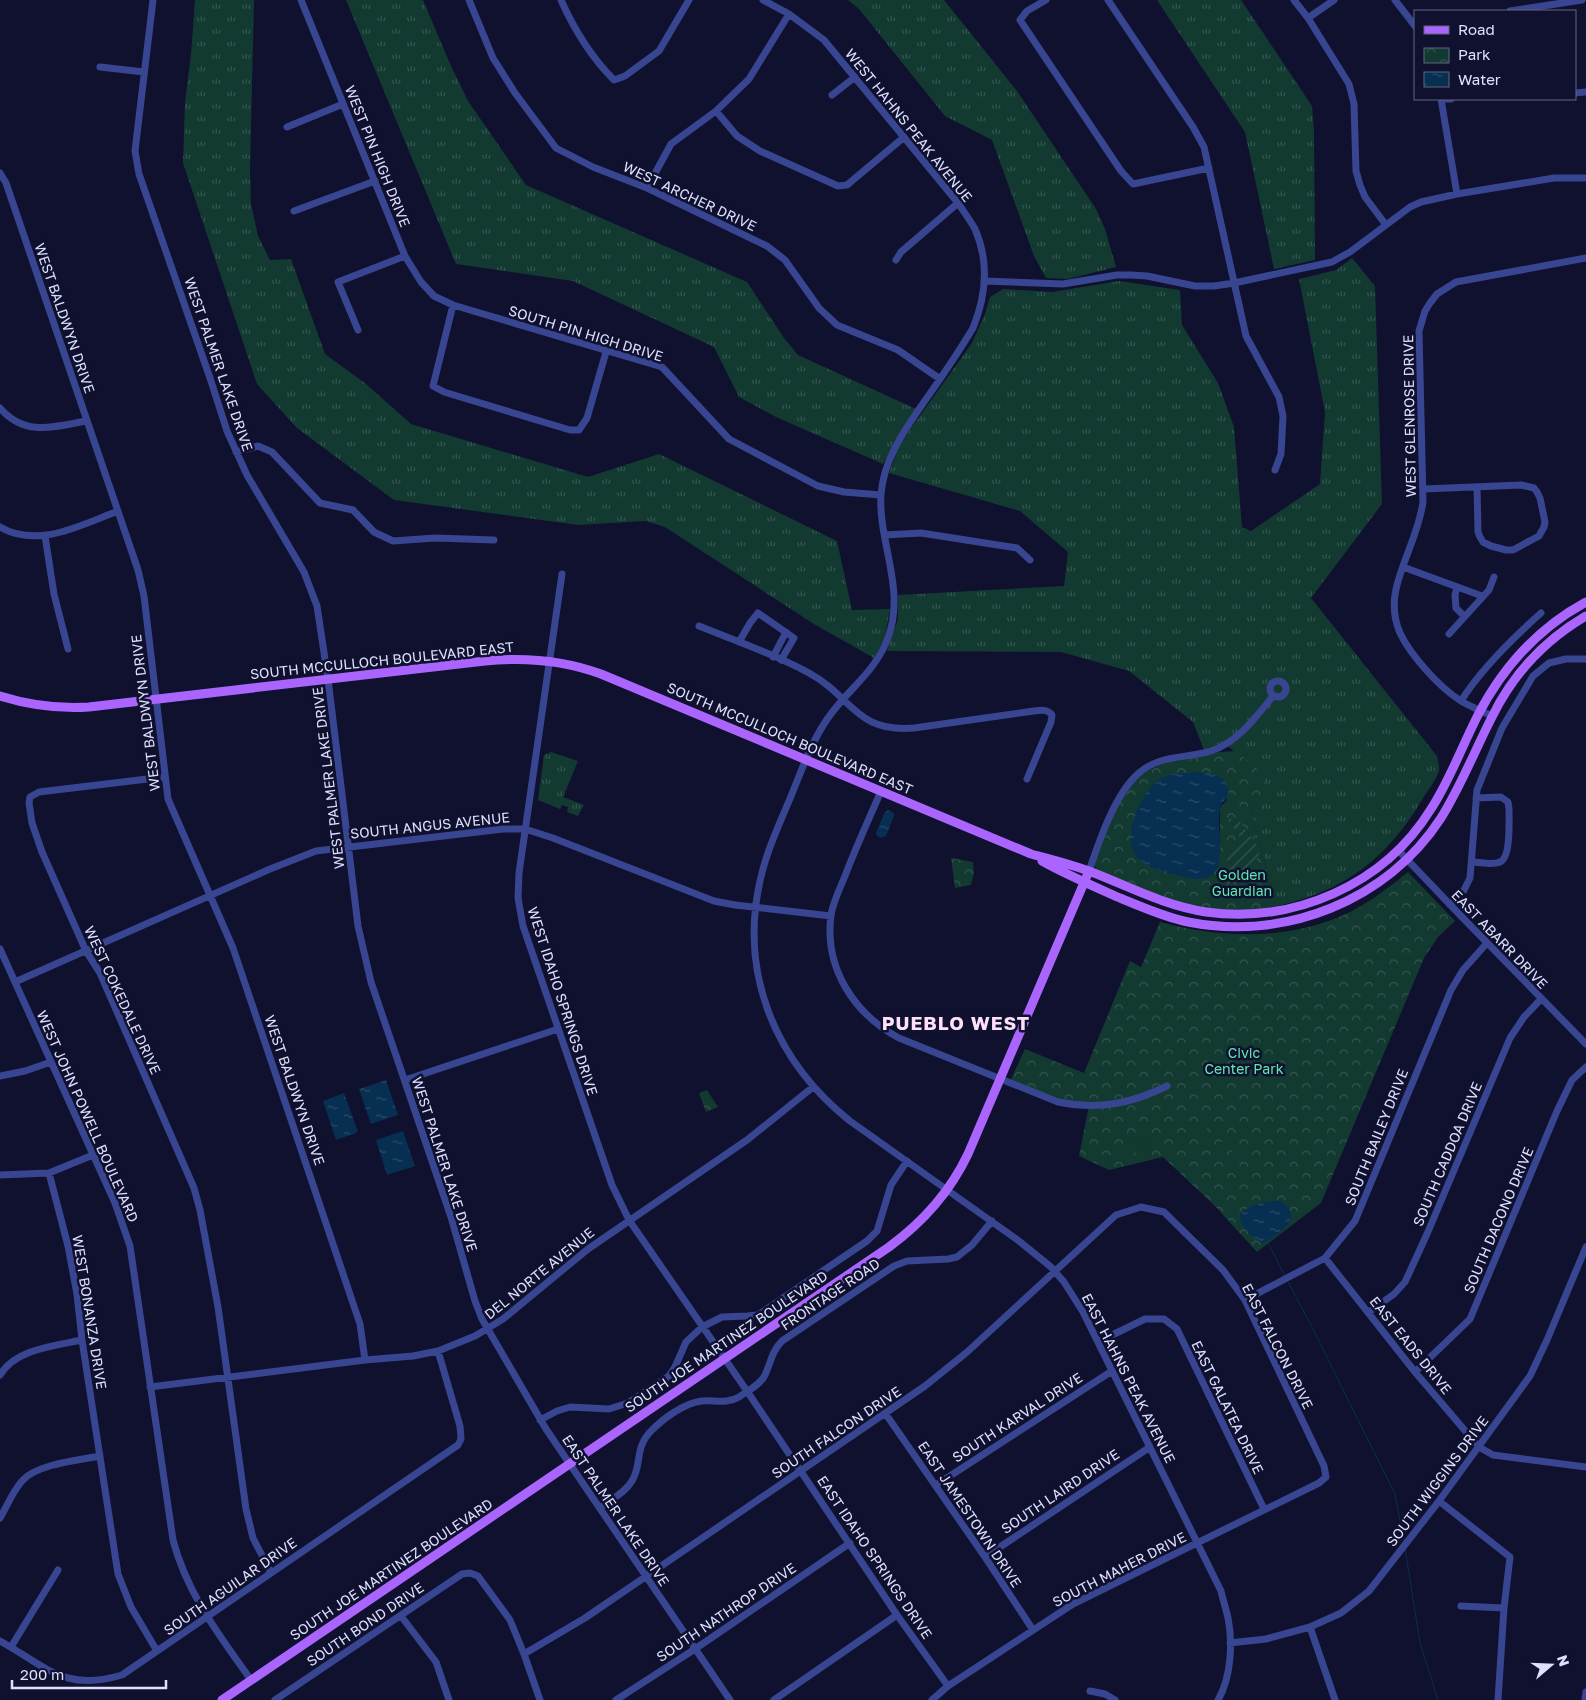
<svg xmlns="http://www.w3.org/2000/svg" width="1586" height="1700" font-family="'Golos Text',sans-serif">
  <style>
    .grass { fill: url(#grass-tufts) }
    .park { fill: url(#park-crowns); fill-rule: evenodd }
    .garden { fill: url(#garden-furrows) }
    .pitch { fill: #123a31 }
    .water { fill: url(#water-ripples) }
    .lines { fill: none; stroke-linecap: round; stroke-linejoin: round }
    .stream { stroke: #072f51; stroke-width: 1 }
    .minor { stroke: #384591; stroke-width: 7 }
    .major { stroke: #aa65ff; stroke-width: 9 }
    .labels { text-anchor: middle; dominant-baseline: central; stroke-width: 5; stroke-linejoin: round; paint-order: stroke }
    .street-label { font-size: 14px; fill: #dee0ff; stroke: #10102f }
    .park-label { font-size: 14px; fill: #5feaae; stroke: #10102f }
    .district-label { font-size: 19px; font-weight: bold; letter-spacing: 1px; fill: #ffe0f9; stroke: #10102f }
  </style>
  <defs>
    <pattern id="grass-tufts" width="24" height="20" patternUnits="userSpaceOnUse" patternTransform="scale(1.25)"><rect width="24" height="20" fill="#123a31"/><path d="M3 7l-1-3M5 7V3M7 7l1-3M15 17l-1-3M17 17v-4M19 17l1-3" fill="none" stroke="#345650"/></pattern>
    <pattern id="park-crowns" width="20" height="18" patternUnits="userSpaceOnUse" patternTransform="scale(1.25)"><rect width="20" height="18" fill="#123a31"/><path d="M2 6a3 3 0 1 1 6 0M12 15a3 3 0 1 1 6 0" fill="none" stroke="#345650"/></pattern>
    <pattern id="garden-furrows" width="10" height="10" patternUnits="userSpaceOnUse" patternTransform="scale(1.25)"><rect width="10" height="10" fill="#123a31"/><path d="M-1 1l2-2M0 10L10 0M9 11l2-2" fill="none" stroke="#345650"/></pattern>
    <pattern id="water-ripples" width="26" height="14" patternUnits="userSpaceOnUse" patternTransform="scale(1.25)"><rect width="26" height="14" fill="#072f51"/><path d="M2 4q2-2 4 0t4 0M15 11q2-2 4 0t4 0" fill="none" stroke="#2b4d6b"/></pattern>
  </defs>
  <rect width="100%" height="100%" fill="#10102f"/>
  <path class="grass" d="M195 0H254L250 170 251 204 258 236 270 260 291 259 325 354 366 384 411 424 588 477 659 454 837 541 852 610 890 609 885 638 874 658 814 624 665 527 646 521 578 525 394 500 297 428 257 384 183 163 185 102 191 54Z
    M346 0H423L450 64 468 101 526 185 747 282 784 338 798 355 916 409 883 464 776 417 739 397 714 347 573 281 456 264Z
    M848 0H944L1017 91 1096 209 1105 229 1116 267 1068 279 1046 278 1034 256 992 140 945 116 859 9Z
    M1157 0H1241L1312 106 1314 131 1315 260 1274 269 1245 132Z
    M1352 258 1375 286 1382 504 1311 598 1437 756C1438 761 1440 767 1439 771 1436 780 1428 790 1423 798 1388 858 1345 891 1277 906L1251 811 1253 805 1261 798 1260 772 1225 744 1204 750 1193 722 1129 671 1061 652 887 651 898 619V595L1064 586 1068 552 1020 511 889 473 899 447 912 427 972 343 985 314 990 297 1003 289 1052 292 1119 281 1180 290 1182 325 1218 383 1234 427 1242 527 1251 531 1320 484 1325 412 1299 279 1336 270Z
    M551 752 578 761 563 797 584 805 578 816 567 812 568 807 562 805 560 809 538 800 544 755Z"/>
  <path class="park" d="M1235 751C1248 762 1272 774 1263 795 1260 802 1253 803 1251 811L1277 906C1262 908 1245 912 1230 911 1182 909 1141 889 1097 870L1094 865C1103 843 1111 816 1122 797 1143 759 1196 753 1235 751ZM1178 773H1204L1227 800 1220 808V851L1217 870Z
    M951 858 973 862 974 873 971 885 955 888Z
    M1408 872 1455 921 1438 937 1424 958 1321 1203 1257 1252 1214 1205 1163 1157 1109 1170 1079 1156 1089 1106H1079L1009 1083 1025 1049 1084 1073 1130 961 1141 967 1160 922C1226 940 1301 941 1361 906 1378 896 1393 884 1408 872Z
    M707 1090 718 1107 706 1112 699 1093Z"/>
  <path class="garden" d="M1231 818 1232 822 1237 821V818L1239 819C1245 834 1256 836 1259 855L1251 870 1240 881H1235L1223 874 1227 865V854C1245 835 1242 840 1228 821Z"/>
  <path class="pitch" d="M1209 1115 1215 1122 1201 1134 1195 1127Z
    M1218 1126 1224 1133 1210 1144 1204 1138Z
    M1147 1135 1151 1144 1127 1156 1123 1147Z
    M1227 1137 1233 1143 1219 1155 1213 1149Z
    M1236 1148 1242 1154 1228 1166 1222 1160Z"/>
  <path class="water" d="M1178 773C1192 774 1215 768 1225 782 1235 796 1222 799 1220 809 1215 834 1235 887 1189 878 1175 875 1154 870 1142 862 1117 846 1139 795 1157 781 1163 776 1171 775 1178 773Z
    M888 810 894 813V816L886 836 881 838 877 836 876 833 885 812Z
    M386 1080 398 1115 371 1124 359 1089Z
    M344 1093 358 1132 336 1140 323 1101Z
    M403 1131 415 1166 387 1175 376 1140Z
    M1273 1201H1281C1285 1204 1290 1208 1291 1214 1292 1226 1271 1240 1262 1243 1251 1237 1240 1227 1240 1214 1248 1205 1261 1203 1273 1201Z"/>
  <g class="lines">
    <path class="stream" d="M1267 1241 1285 1276
      M1288 1282 1310 1323 1395 1494 1404 1541
      M1405 1548 1420 1643 1438 1700"/>
    <path class="minor" d="M153 0 135 151 139 174 210 378 227 431 247 475 304 572 317 606 328 679 358 926 371 982 451 1217 475 1301 482 1319 546 1429 730 1700
      M301 0 405 256 421 282 434 296 453 305 662 367 729 439 818 486 844 492 881 495
      M469 0 493 58 515 93 556 148 593 167 647 188 767 246 785 260 819 308 837 325 898 350 940 379
      M561 0C574 29 592 58 614 80L625 76 659 51 689 0
      M763 0 789 14 824 40 958 203C964 212 970 220 975 229 989 261 986 296 973 328 958 353 941 378 924 402 905 430 884 458 881 494 878 541 905 587 889 635 876 674 844 691 824 724 809 747 800 775 789 801 778 827 766 853 760 881 739 975 776 1062 850 1121L1019 1241 1051 1267 1064 1282 1083 1312 1221 1591C1223 1600 1226 1609 1228 1618 1233 1643 1231 1678 1218 1700
      M1046 0 1027 11 1020 20 1121 171 1133 184 1209 168
      M1108 0 1193 127 1204 147 1246 336 1279 397 1283 416 1281 454 1275 470
      M1294 0 1308 18 1349 84 1354 104 1356 171 1360 185 1365 197 1386 225
      M1395 0 1415 26
      M1510 11 1582 0
      M1308 18 1334 0
      M100 67 144 72
      M1575 93 1586 92
      M832 95 855 77
      M1441 99 1457 194
      M1441 99H1451
      M716 111 737 136 760 151 838 186 847 185 903 138
      M287 127 343 104
      M0 173 6 183 138 570 144 596 168 799 233 948 360 1324 365 1360
      M647 188 671 144 716 111 749 79 789 14
      M294 211 375 181
      M896 260 901 252 958 203
      M985 281 1063 284 1117 275H1131L1147 276 1195 286H1214L1234 283 1332 262 1350 252 1410 207 1421 202 1457 194 1554 178H1586
      M453 305 433 386 444 392 570 430H579L587 418 606 352
      M358 330 338 282 405 256
      M0 408C25 437 54 427 86 421
      M236 452 258 446 272 452 320 503 353 510 374 532 393 541 435 538 494 540
      M1424 489 1521 485 1534 488 1537 492 1540 498 1545 522 1544 527 1539 536 1513 550H1506L1491 546 1483 542 1480 537 1478 532 1477 487
      M0 527C38 549 81 525 118 511
      M885 535 921 533 1017 548 1030 560
      M45 536 54 594 68 649
      M1403 567 1482 596
      M562 574 519 873 518 898 523 926 612 1185 629 1220 747 1391 897 1615 948 1686
      M1457 587 1455 595 1456 608 1464 616
      M699 626C736 641 775 654 809 673 852 696 855 733 914 728L1034 711C1041 710 1048 709 1052 715L1051 722 1027 779
      M1449 634 1489 590 1494 577
      M739 642 750 623 758 613 794 638 781 660
      M773 657 786 632
      M1270 689a8 8 0 1 1 16 0a8 8 0 1 1-16 0Z
      M1461 701C1481 669 1513 638 1541 613
      M1492 716C1482 711 1471 707 1461 701 1440 688 1411 656 1400 633 1394 619 1393 603 1396 589 1403 559 1419 532 1423 502L1419 331 1425 311 1430 303 1437 294 1456 282 1586 258
      M164 777 39 792 30 797 29 803 32 823 42 852 86 951 100 973 194 1188 200 1210 218 1307 246 1509 253 1538 271 1573
      M881 791C869 819 856 847 845 876 840 888 833 902 831 915 824 968 854 1014 899 1038L1058 1102C1097 1110 1131 1104 1167 1086
      M1398 850 1460 915 1586 1044
      M1473 862C1481 863 1493 865 1500 862 1511 858 1509 820 1509 809L1508 802 1501 797 1476 798
      M1089 871C1099 842 1115 793 1139 773 1161 754 1185 759 1211 751 1238 742 1256 717 1273 696
      M1450 905 1464 890 1470 878 1477 790 1502 728 1533 676 1549 663 1566 659H1586
      M0 949 115 1203 130 1246 173 1540C187 1594 220 1636 251 1680
      M15 982 270 869 316 851 503 829H525L553 838 714 901 735 905 831 916
      M0 1076 25 1071 51 1062
      M405 1080 558 1029
      M49 1173 68 1246 77 1294 82 1340 118 1574 131 1607 157 1651
      M0 1175 49 1173 93 1155
      M1325 1258 1415 1372 1479 1447 1493 1455 1586 1467
      M1245 1300 1325 1258 1355 1221 1451 990 1463 970 1487 943
      M1369 1312 1394 1294 1405 1282 1427 1234 1510 1038 1524 1017 1541 999
      M1098 1342 1145 1319H1164L1177 1329 1264 1509
      M1415 1372 1470 1319 1557 1111 1572 1080 1586 1067
      M0 1375C16 1349 54 1346 82 1340
      M150 1387 365 1360 413 1356 438 1351 475 1336 503 1319 588 1249 747 1140 813 1087
      M885 1413 985 1557 1033 1630
      M540 1420 557 1411 570 1407 609 1409 628 1403 669 1376 675 1367 686 1342 702 1327 722 1317 747 1316 758 1315 867 1241 877 1231 891 1185 907 1161
      M936 1485 1112 1371
      M1439 1501 1510 1557 1504 1608 1498 1700
      M600 1508C610 1500 625 1493 632 1481 643 1463 633 1448 653 1429 665 1417 685 1403 702 1401 715 1400 727 1404 739 1397 748 1391 761 1384 765 1375 771 1362 772 1351 782 1341L894 1266 907 1261 948 1259 957 1257 972 1245 992 1221
      M0 1518C7 1506 13 1491 22 1481 36 1464 80 1460 100 1456
      M985 1557 1150 1447
      M1461 1606 1504 1608
      M401 1616 436 1662 449 1700
      M1310 1627 1335 1700
      M0 1641C47 1667 64 1692 122 1675L458 1445 461 1439 460 1426 438 1351
      M1230 1643 1266 1639 1310 1627 1341 1613 1369 1591 1439 1501 1530 1376 1547 1340 1586 1247
      M11 1647 58 1570
      M524 1654 585 1618 925 1386 966 1353 1116 1215 1141 1207 1164 1212 1223 1270 1245 1300 1324 1466 1326 1477 1319 1483 1073 1604 948 1686 932 1700
      M1090 1691 1105 1694 1115 1700
      M275 1700 462 1574 470 1573 478 1576 510 1620 524 1654 540 1700
      M616 1700 695 1649 850 1543
      M774 1700 897 1615
      M1585 1700 1586 1692"/>
    <path class="major" d="M0 696C29 705 58 709 89 707L485 661C525 657 563 660 601 674L1031 854C1050 859 1070 864 1089 871 1128 886 1165 906 1206 912 1294 924 1384 885 1431 809 1450 780 1462 746 1478 715 1503 667 1538 628 1586 602
      M1042 861C1067 875 1093 886 1120 898 1142 907 1164 917 1188 922 1285 941 1387 901 1441 818 1461 786 1475 750 1492 717 1513 674 1545 640 1586 616
      M222 1700 889 1247C923 1222 950 1192 968 1154L1089 871"/>
  </g>
  <g class="labels">
    <g class="street-label">
      <text transform="translate(909 125) rotate(51)">WEST HAHNS PEAK AVENUE</text>
      <text transform="translate(378 156) rotate(68)">WEST PIN HIGH DRIVE</text>
      <text transform="translate(690 196) rotate(25)">WEST ARCHER DRIVE</text>
      <text transform="translate(65 318) rotate(71)">WEST BALDWYN DRIVE</text>
      <text transform="translate(586 333) rotate(17)">SOUTH PIN HIGH DRIVE</text>
      <text transform="translate(219 364) rotate(71)">WEST PALMER LAKE DRIVE</text>
      <text transform="translate(1409 416) rotate(-91)">WEST GLENROSE DRIVE</text>
      <text transform="translate(382 660) rotate(-6)">SOUTH MCCULLOCH BOULEVARD EAST</text>
      <text transform="translate(145 713) rotate(-97)">WEST BALDWYN DRIVE</text>
      <text transform="translate(790 738) rotate(23)">SOUTH MCCULLOCH BOULEVARD EAST</text>
      <text transform="translate(328 778) rotate(-97)">WEST PALMER LAKE DRIVE</text>
      <text transform="translate(430 825) rotate(-6)">SOUTH ANGUS AVENUE</text>
      <text transform="translate(1500 939) rotate(46)">EAST ABARR DRIVE</text>
      <text transform="translate(123 1000) rotate(65)">WEST COKEDALE DRIVE</text>
      <text transform="translate(563 1001) rotate(72)">WEST IDAHO SPRINGS DRIVE</text>
      <text transform="translate(295 1090) rotate(71)">WEST BALDWYN DRIVE</text>
      <text transform="translate(88 1116) rotate(66)">WEST JOHN POWELL BOULEVARD</text>
      <text transform="translate(1376 1137) rotate(-68)">SOUTH BAILEY DRIVE</text>
      <text transform="translate(1447 1154) rotate(-67)">SOUTH CADDOA DRIVE</text>
      <text transform="translate(445 1164) rotate(72)">WEST PALMER LAKE DRIVE</text>
      <text transform="translate(1498 1220) rotate(-67)">SOUTH DACONO DRIVE</text>
      <text transform="translate(539 1273) rotate(-39)">DEL NORTE AVENUE</text>
      <text transform="translate(830 1294) rotate(-34)">FRONTAGE ROAD</text>
      <text transform="translate(90 1312) rotate(81)">WEST BONANZA DRIVE</text>
      <text transform="translate(726 1341) rotate(-34)">SOUTH JOE MARTINEZ BOULEVARD</text>
      <text transform="translate(1411 1345) rotate(51)">EAST EADS DRIVE</text>
      <text transform="translate(1278 1346) rotate(63)">EAST FALCON DRIVE</text>
      <text transform="translate(1129 1378) rotate(63)">EAST HAHNS PEAK AVENUE</text>
      <text transform="translate(1228 1407) rotate(64)">EAST GALATEA DRIVE</text>
      <text transform="translate(1017 1417) rotate(-33)">SOUTH KARVAL DRIVE</text>
      <text transform="translate(836 1432) rotate(-34)">SOUTH FALCON DRIVE</text>
      <text transform="translate(1437 1481) rotate(-53)">SOUTH WIGGINS DRIVE</text>
      <text transform="translate(1060 1491) rotate(-34)">SOUTH LAIRD DRIVE</text>
      <text transform="translate(616 1510) rotate(56)">EAST PALMER LAKE DRIVE</text>
      <text transform="translate(970 1514) rotate(56)">EAST JAMESTOWN DRIVE</text>
      <text transform="translate(875 1557) rotate(56)">EAST IDAHO SPRINGS DRIVE</text>
      <text transform="translate(391 1569) rotate(-34)">SOUTH JOE MARTINEZ BOULEVARD</text>
      <text transform="translate(1119 1569) rotate(-27)">SOUTH MAHER DRIVE</text>
      <text transform="translate(230 1586) rotate(-35)">SOUTH AGUILAR DRIVE</text>
      <text transform="translate(726 1612) rotate(-34)">SOUTH NATHROP DRIVE</text>
      <text transform="translate(365 1624) rotate(-34)">SOUTH BOND DRIVE</text>
    </g>
    <g class="park-label">
      <text x="1242" y="874">Golden<tspan x="1242" dy="16">Guardian</tspan></text>
      <text x="1244" y="1052">Civic<tspan x="1244" dy="16">Center Park</tspan></text>
    </g>
    <g class="district-label">
      <text x="956" y="1022">PUEBLO WEST</text>
    </g>
  </g>
  <rect x="1414" y="10" width="162" height="90" fill="#10102f" stroke="#626382"/>
  <rect x="1424" y="26" width="25" height="8" fill="#aa65ff" stroke="#626382"/>
  <text x="1458" y="35" font-size="15" fill="#dee0ff">Road</text>
  <rect x="1424" y="48" width="25" height="15" fill="url(#park-crowns)" stroke="#626382"/>
  <text x="1458" y="60" font-size="15" fill="#dee0ff">Park</text>
  <rect x="1424" y="72" width="25" height="15" fill="url(#water-ripples)" stroke="#626382"/>
  <text x="1458" y="85" font-size="15" fill="#dee0ff">Water</text>
  <g transform="translate(1551 1665) rotate(71)" stroke="#10102f" stroke-width="4" paint-order="stroke">
  <path d="M0-4L9 19L0 12L-9 19Z" fill="#dee0ff"/>
  <text y="-8" font-size="14" font-weight="bold" text-anchor="middle" fill="#dee0ff">N</text>
  </g>
  <path d="M12 1680v8h154v-8" fill="none" stroke="#dee0ff" stroke-width="2.5"/>
  <text x="20" y="1680" font-size="15" fill="#dee0ff" stroke="#10102f" stroke-width="4" paint-order="stroke">200 m</text>
</svg>
